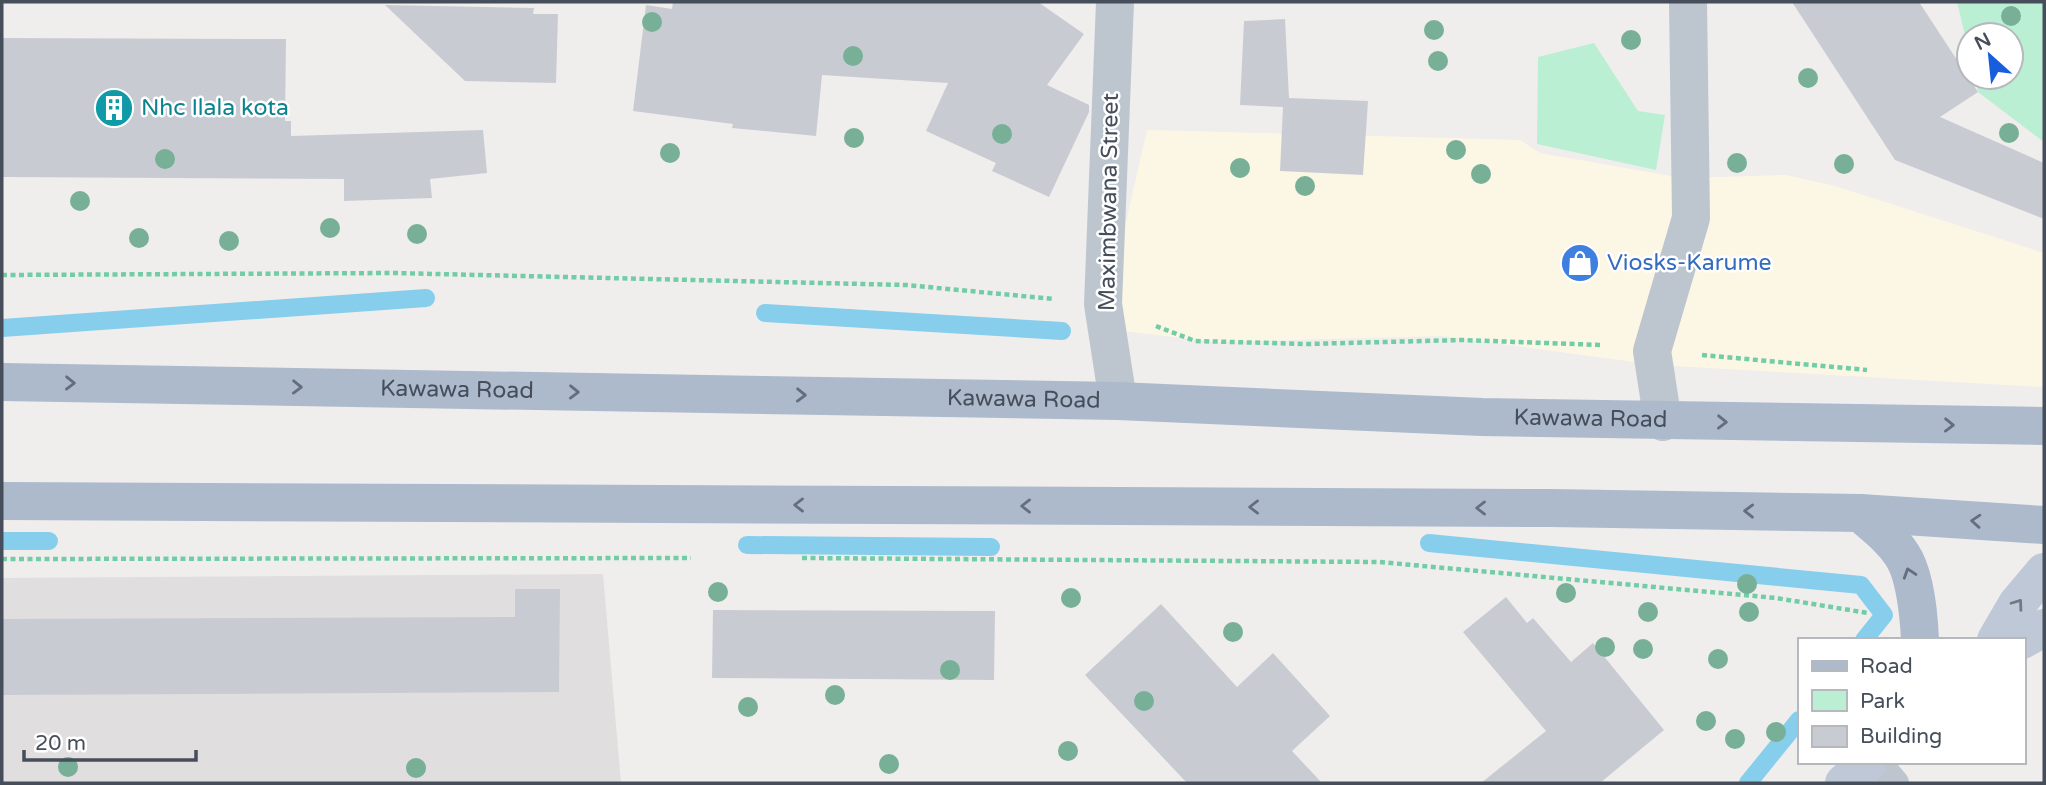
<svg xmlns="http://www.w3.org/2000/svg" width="2046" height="785" font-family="'Varela Round',sans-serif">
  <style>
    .commercial { fill: #fcf7e5 }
    .education { fill: #e1dedf }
    .green { fill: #baefd3 }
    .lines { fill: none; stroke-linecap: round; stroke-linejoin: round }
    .stream { stroke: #86ceec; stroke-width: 18 }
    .building { fill: #c9cbd3 }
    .path { stroke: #72cda7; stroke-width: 4.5; stroke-dasharray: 5 3.5; stroke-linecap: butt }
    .service { stroke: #bdc6cf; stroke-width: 28 }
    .minor { stroke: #bdc6cf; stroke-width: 38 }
    .secondary { stroke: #bfc8d6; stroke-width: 38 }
    .primary { stroke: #acbacc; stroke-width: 38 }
    .tree { fill: #78af97 }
    .oneway { stroke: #646e7c }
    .oneway2 { stroke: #707985 }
    .labels { text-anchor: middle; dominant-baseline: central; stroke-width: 5; stroke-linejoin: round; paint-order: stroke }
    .culture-label { font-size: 23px; fill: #0d838f; stroke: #fff; text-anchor: start }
    .street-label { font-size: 23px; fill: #454e5a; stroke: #fff }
    .shop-label { font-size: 23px; fill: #366cbe; stroke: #fff; text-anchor: start }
  </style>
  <rect width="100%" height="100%" fill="#f0eded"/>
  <path class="commercial" d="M1147 130 1520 140 1540 153 1682 178 1786 175 1835 186 2044 253V387L1656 365 1443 336 1218 342 1105 329 1114 274Z"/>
  <path class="education" d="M603 574 621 783H2V578Z"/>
  <path class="green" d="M1957 2H2044V142L1978 92 1975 77H2011V35H1969V52Z
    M1594 43 1638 111 1665 115 1656 170 1537 144 1538 57Z"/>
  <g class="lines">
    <path class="stream" d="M765 313 1062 331
      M2 328 426 298
      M2 541H49
      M1429 543 1861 585 1884 615 1864 640
      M747 545 991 547
      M1748 783 1799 720"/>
  </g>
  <path class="building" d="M673 2H1038L1084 34 1047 85 1089 105V112L1049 197 992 171 996 163 926 131 948 83 822 75 816 136 732 128 733 124 633 111 646 5 672 9Z
    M1792 2H1919L1978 92 1940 117 2044 163V219L1895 160Z
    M385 5 534 8 533 14H558L556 83 465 81Z
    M1285 19 1289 98 1368 101 1363 175 1280 171 1283 107 1240 105 1244 21Z
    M2 38 286 39 285 121H291V136L483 130 487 173 430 179 432 198 344 201V179L2 177Z
    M515 589H560L559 692 2 695V619L515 617Z
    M1506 597 1527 623 1533 618 1571 662 1593 643 1664 730 1600 783H1481L1546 731 1463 632Z
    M1161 604 1237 687 1273 653 1330 716 1292 751 1322 783H1187L1085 675Z
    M713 610 995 611 994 680 712 678Z"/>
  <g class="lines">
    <path class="path" d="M2 275 394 273 906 285 1054 299
      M1156 326 1195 341 1307 344 1462 340 1602 345
      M1702 355 1867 370
      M802 558 1379 562 1776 598 1868 613
      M2 559 691 558"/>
    <path class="service" d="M1877 762 1895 783"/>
    <path class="minor" d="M1115 2 1103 304 1118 401
      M1663 422 1652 351 1691 218 1688 2"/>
    <path class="secondary" d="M1996 640 2017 604 2044 572
      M2022 640 2044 628
      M1844 783 1868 762"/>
    <g class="primary">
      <path id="s1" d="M2 382 1118 401 1482 417 2044 426"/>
      <path d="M2 501 1550 508 1860 513 2044 525"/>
      <path d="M1860 513C1875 526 1891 538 1902 555 1915 574 1919 617 1920 640"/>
    </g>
  </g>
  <g class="tree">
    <circle cx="2011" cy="16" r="10"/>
    <circle cx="652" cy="22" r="10"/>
    <circle cx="1434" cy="30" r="10"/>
    <circle cx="1631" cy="40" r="10"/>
    <circle cx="853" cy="56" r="10"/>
    <circle cx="1438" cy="61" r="10"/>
    <circle cx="1808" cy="78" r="10"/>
    <circle cx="2009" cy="133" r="10"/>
    <circle cx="1002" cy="134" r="10"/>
    <circle cx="854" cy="138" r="10"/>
    <circle cx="1456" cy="150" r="10"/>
    <circle cx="670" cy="153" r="10"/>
    <circle cx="165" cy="159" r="10"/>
    <circle cx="1737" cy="163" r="10"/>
    <circle cx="1844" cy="164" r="10"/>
    <circle cx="1240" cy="168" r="10"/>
    <circle cx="1481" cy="174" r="10"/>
    <circle cx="1305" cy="186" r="10"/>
    <circle cx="80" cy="201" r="10"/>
    <circle cx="330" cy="228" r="10"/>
    <circle cx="417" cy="234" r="10"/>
    <circle cx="139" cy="238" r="10"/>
    <circle cx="229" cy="241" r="10"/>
    <circle cx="1747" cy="584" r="10"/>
    <circle cx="718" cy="592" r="10"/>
    <circle cx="1566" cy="593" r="10"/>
    <circle cx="1071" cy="598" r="10"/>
    <circle cx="1648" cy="612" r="10"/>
    <circle cx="1749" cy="612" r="10"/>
    <circle cx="1233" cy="632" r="10"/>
    <circle cx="1605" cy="647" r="10"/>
    <circle cx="1643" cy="649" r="10"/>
    <circle cx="1718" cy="659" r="10"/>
    <circle cx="950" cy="670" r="10"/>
    <circle cx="835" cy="695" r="10"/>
    <circle cx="1144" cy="701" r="10"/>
    <circle cx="748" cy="707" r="10"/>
    <circle cx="1706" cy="721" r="10"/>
    <circle cx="1776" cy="732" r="10"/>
    <circle cx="1735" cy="739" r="10"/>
    <circle cx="1068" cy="751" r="10"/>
    <circle cx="889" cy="764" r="10"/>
    <circle cx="68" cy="767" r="10"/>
    <circle cx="416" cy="768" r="10"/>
  </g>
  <defs><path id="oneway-chevron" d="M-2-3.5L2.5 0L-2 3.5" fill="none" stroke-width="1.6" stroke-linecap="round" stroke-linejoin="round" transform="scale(1.75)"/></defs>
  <g class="oneway">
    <use href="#oneway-chevron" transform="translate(70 383) rotate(1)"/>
    <use href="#oneway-chevron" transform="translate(297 387) rotate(1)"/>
    <use href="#oneway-chevron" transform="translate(574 392) rotate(1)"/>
    <use href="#oneway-chevron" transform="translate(801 395) rotate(1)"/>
    <use href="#oneway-chevron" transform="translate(1722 422) rotate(1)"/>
    <use href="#oneway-chevron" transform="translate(1949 425) rotate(1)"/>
    <use href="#oneway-chevron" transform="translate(799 505) rotate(-180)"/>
    <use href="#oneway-chevron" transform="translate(1026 506) rotate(-180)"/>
    <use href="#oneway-chevron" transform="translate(1254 507) rotate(-180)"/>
    <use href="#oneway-chevron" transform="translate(1481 508) rotate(-180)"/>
    <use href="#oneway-chevron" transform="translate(1749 511) rotate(-179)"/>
    <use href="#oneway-chevron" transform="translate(1976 521) rotate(-176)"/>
    <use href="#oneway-chevron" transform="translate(1909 573) rotate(-108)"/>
  </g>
  <use class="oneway2" href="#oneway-chevron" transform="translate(2018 604) rotate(-54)"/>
  <defs>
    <g id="building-disc" transform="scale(2.0125)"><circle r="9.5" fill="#0f9aa8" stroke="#fff"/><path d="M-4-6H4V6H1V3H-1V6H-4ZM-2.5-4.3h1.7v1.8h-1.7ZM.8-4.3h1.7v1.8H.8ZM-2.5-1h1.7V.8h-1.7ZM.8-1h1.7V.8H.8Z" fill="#fff"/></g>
    <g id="shop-disc" transform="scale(2.0125)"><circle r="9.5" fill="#3f7fe0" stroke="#fff"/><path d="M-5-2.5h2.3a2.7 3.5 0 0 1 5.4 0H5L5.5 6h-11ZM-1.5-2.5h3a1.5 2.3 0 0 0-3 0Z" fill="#fff"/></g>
  </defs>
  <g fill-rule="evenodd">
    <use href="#building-disc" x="114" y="108"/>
    <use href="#shop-disc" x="1580" y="263"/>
  </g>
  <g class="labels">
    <g class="culture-label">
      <text x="141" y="108">Nhc Ilala kota</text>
    </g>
    <g class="street-label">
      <text transform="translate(1109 202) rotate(-89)">Maximbwana Street</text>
      <text stroke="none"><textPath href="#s1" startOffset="455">Kawawa Road</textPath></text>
      <text stroke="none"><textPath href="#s1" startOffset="1022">Kawawa Road</textPath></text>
      <text stroke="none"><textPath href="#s1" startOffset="1589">Kawawa Road</textPath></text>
    </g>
    <g class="shop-label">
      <text x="1607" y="263">Viosks-Karume</text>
    </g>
  </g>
  <rect width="2046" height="785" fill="none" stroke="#454e5a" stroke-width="7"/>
  <rect x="1798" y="638" width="228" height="126" fill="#ffffff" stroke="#b5b8bd" stroke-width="2"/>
  <rect x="1812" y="661" width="35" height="10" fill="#acbacc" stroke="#b5b8bd" stroke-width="2"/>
  <text x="1860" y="673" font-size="21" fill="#454e5a">Road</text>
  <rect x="1812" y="690" width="35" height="21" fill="#baefd3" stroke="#b5b8bd" stroke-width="2"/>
  <text x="1860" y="708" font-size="21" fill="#454e5a">Park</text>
  <rect x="1812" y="726" width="35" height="21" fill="#c9cbd3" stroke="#b5b8bd" stroke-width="2"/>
  <text x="1860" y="743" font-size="21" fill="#454e5a">Building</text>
  <g transform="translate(1990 56) rotate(333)"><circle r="33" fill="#ffffff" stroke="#b5b8bd" stroke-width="2"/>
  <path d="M0-5L12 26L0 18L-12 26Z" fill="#175edf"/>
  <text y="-10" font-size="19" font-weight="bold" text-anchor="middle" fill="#454e5a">N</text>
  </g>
  <path d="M24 750v10h172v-10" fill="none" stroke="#454e5a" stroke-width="3.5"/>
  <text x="35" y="750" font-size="21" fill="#454e5a" stroke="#ffffff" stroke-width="5" paint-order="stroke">20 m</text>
</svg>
